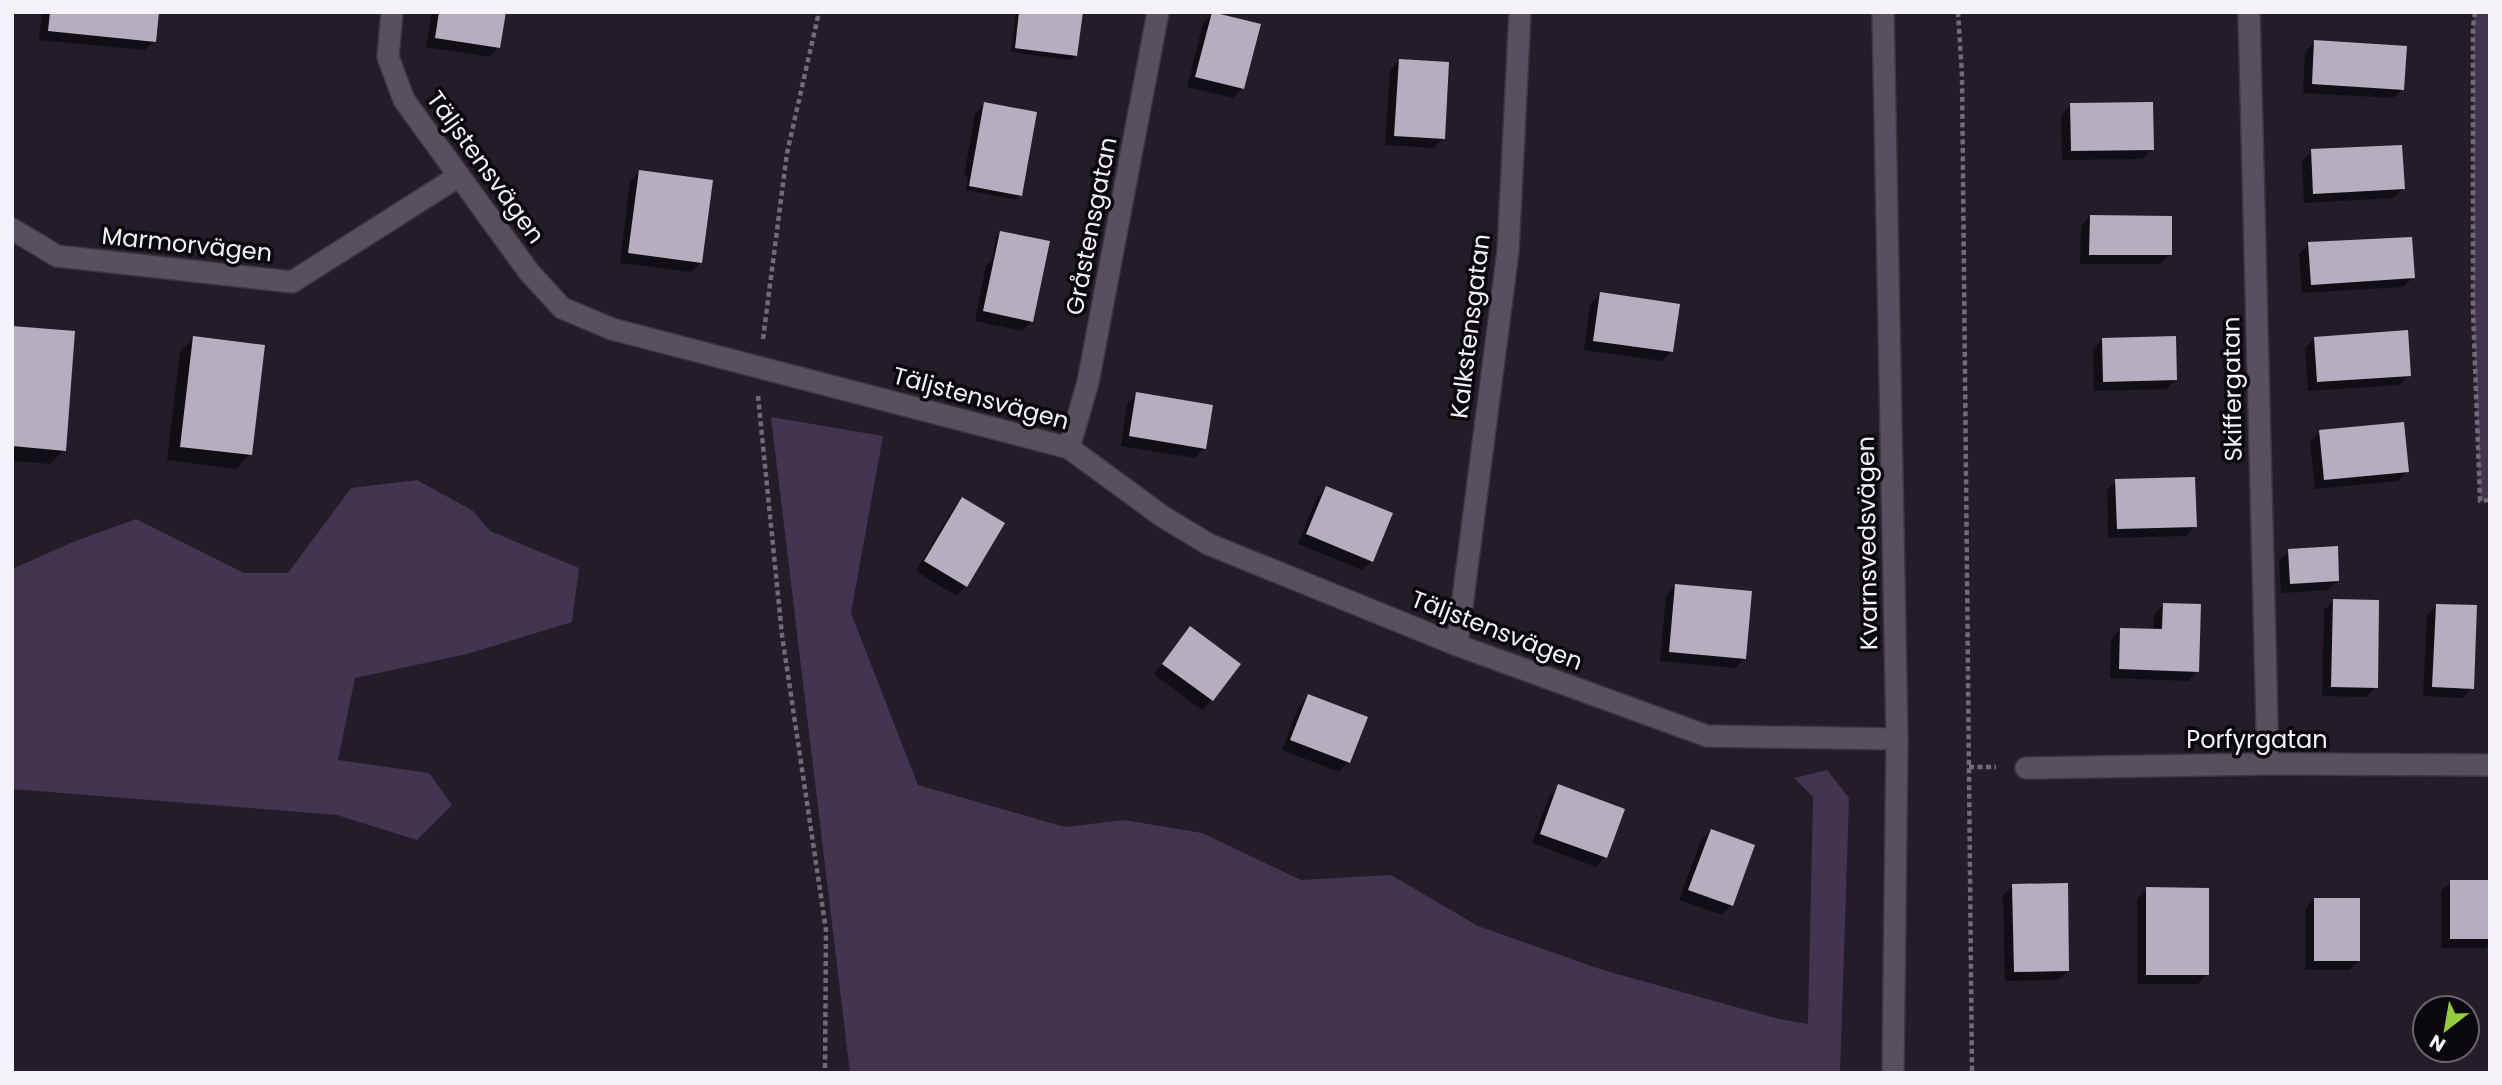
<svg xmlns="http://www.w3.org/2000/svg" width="2502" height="1085" font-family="Poppins,sans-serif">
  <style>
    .green { fill: #433450 }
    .shadow { fill: #0007 }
    .building { fill: #b6aebe }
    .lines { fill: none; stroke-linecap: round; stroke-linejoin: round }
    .minor-casing { stroke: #3b363f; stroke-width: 24 }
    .path { stroke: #716b76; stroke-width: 4.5; stroke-dasharray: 5 3.5; stroke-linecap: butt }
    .minor { stroke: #58505f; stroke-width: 21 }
    .labels { text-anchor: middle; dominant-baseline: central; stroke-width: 7; stroke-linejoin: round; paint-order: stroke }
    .street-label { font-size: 24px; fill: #f5f1f9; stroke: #0b080d }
  </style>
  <rect width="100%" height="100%" fill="#231c29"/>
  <path class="green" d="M2475 12H2490V500L2480 501 2473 310V27Z
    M771 417 883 436 851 613 918 785 1065 827 1124 820 1202 833 1301 880 1391 875 1478 926 1603 970 1779 1019 1808 1024 1813 797 1794 778 1827 770 1849 798 1840 1073H850Z
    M417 480 473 511 490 531 579 568 572 622 467 654 355 678 338 760 429 773 452 805 417 840 337 815 12 789V569L73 542 136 519 244 573H288L351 488Z"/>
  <path class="shadow" d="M42 12H157L154 41 145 50 39 40Z
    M432 12H504L498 48 489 57 426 47Z
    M1016 12H1081L1075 56 1071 60 1011 52Z
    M1213 13 1242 89 1233 98 1187 87 1203 23Z
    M2315 42 2403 89 2393 98 2303 93 2305 52Z
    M1400 60 1443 138 1434 148 1385 145 1390 70Z
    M984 104 1020 195 1015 200 966 190 968 176 964 175 975 114Z
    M2071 105 2152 149 2142 159 2062 160 2061 115Z
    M2312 151 2403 189 2393 198 2304 203 2302 161Z
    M640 172 701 262 691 272 620 263 630 181Z
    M2090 216 2170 255 2160 264H2080L2081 226Z
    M1000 233 1032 321 1022 331 975 321 986 265 992 260 996 237Z
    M2309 244 2413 277 2403 287 2302 293 2299 254Z
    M1600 294 1671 352 1662 361 1584 350 1590 304Z
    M12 328 64 450 50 464 12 461Z
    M194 338 250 454 236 469 167 460 180 352Z
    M2315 338 2409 375 2399 385 2308 391 2305 348Z
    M2103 339 2176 379 2166 389 2094 391 2093 349Z
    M1137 394 1204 448 1195 458 1121 446 1127 404Z
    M2320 432 2408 471 2398 481 2315 489 2310 442Z
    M2116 481 2195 526 2186 536 2108 538 2107 490Z
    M1326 488 1372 561 1362 570 1298 544 1317 497Z
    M963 499 966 586 956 596 916 571 953 509Z
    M2289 551 2338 581 2328 590 2281 593 2279 560Z
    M1675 586 1745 658 1735 668 1660 661 1666 596Z
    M2333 601 2376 687 2366 697 2322 696 2324 610Z
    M2163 605 2197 671 2188 681 2110 678 2111 639 2120 630 2153 631 2154 615Z
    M2437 605 2472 688 2462 698 2423 696 2427 615Z
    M1190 628 1212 700 1202 710 1154 674Z
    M1308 696 1348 762 1339 772 1282 750 1299 706Z
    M1559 786 1605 857 1596 867 1532 843 1549 796Z
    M1711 831 1731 905 1722 915 1679 900 1701 840Z
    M2451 882H2490V944L2485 948H2441V891Z
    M2013 886 2068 971 2058 980 2005 981 2003 895Z
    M2147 889 2207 974 2198 984H2137V899Z
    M2314 899 2358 961 2349 970H2305V909Z"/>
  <path class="building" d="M50 12H159L156 42 48 31Z
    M439 12H506L500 48 435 38Z
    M1019 12H1083L1077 56 1015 48Z
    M1212 12 1261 24 1244 89 1195 77Z
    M2314 40 2407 46 2404 90 2312 84Z
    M1399 59 1449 62 1445 139 1394 136Z
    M984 102 1037 112 1022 196 969 186Z
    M2153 102 2154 150 2071 151 2070 103Z
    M2402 145 2405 189 2313 194 2311 149Z
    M639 170 713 180 702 263 628 253Z
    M2090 215 2172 216V255H2089Z
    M1000 231 1050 241 1033 322 983 311Z
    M2412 237 2415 278 2311 285 2308 242Z
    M1600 292 1680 304 1673 352 1593 341Z
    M12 326 75 331 66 451 12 446Z
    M2408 330 2411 376 2317 382 2314 337Z
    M193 336 265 345 252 455 180 447Z
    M2176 336 2177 380 2103 382 2102 338Z
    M1136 392 1213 405 1206 449 1129 436Z
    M2404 422 2409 472 2324 480 2319 430Z
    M2195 477 2197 527 2117 529 2115 479Z
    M1326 486 1393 513 1373 562 1306 534Z
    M962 497 1005 523 967 587 924 561Z
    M2338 546 2339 581 2290 584 2288 549Z
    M1675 584 1752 591 1746 659 1669 652Z
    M2333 599 2379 600 2378 688 2331 687Z
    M2163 603 2201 604 2199 672 2119 669 2120 628 2162 629Z
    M2436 604 2477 605 2474 689 2432 687Z
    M1190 626 1241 664 1213 701 1162 664Z
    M1308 694 1368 717 1350 763 1290 740Z
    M1558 784 1625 809 1607 858 1540 834Z
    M1711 829 1755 845 1733 906 1688 890Z
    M2450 880H2490V939H2450Z
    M2068 883 2069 971 2014 972 2012 884Z
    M2146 887 2209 888V975H2146Z
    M2314 898H2360V961H2314Z"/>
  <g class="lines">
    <g class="minor-casing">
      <path id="minor" d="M392 12 388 57 404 100 529 272 562 308 612 329 1069 448 1162 516 1208 544 1457 645 1707 736 1897 739
        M1883 12 1897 739 1893 1073
        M2249 12 2268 764
        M12 229 57 256 292 282 459 176
        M1069 448 1088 382 1158 12
        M1457 645 1508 251 1520 12
        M2026 768 2268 764 2490 765"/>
    </g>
    <path class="path" d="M1958 12 1962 75 1972 1073
      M2475 12 2473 27V310L2480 501 2490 500
      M763 339 787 153 819 12
      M758 396 782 635 826 930 825 1073
      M1969 767H1996"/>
    <use href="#minor" class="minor"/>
  </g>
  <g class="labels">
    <g class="street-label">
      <text transform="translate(486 167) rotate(54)">Täljstensvägen</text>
      <text transform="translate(1091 226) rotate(-79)">Gråstensgatan</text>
      <text transform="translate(187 244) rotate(6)">Marmorvägen</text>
      <text transform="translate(1470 326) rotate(-83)">Kalkstensgatan</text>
      <text transform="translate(2232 389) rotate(-91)">Skiffergatan</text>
      <text transform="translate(981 398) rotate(15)">Täljstensvägen</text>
      <text transform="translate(1867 543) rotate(-91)">Kvarnsvedsvägen</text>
      <text transform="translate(1497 630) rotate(21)">Täljstensvägen</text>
      <text x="2257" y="739">Porfyrgatan</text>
    </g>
  </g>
  <rect width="2502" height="1085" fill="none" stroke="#f5f1f9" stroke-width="28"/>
  <g transform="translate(2446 1029) rotate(211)"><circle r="33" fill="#0b080d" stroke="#69656b" stroke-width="2"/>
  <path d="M0-5L12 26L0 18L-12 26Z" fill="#93cc3d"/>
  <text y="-10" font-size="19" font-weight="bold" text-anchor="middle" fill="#f5f1f9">N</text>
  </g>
</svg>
